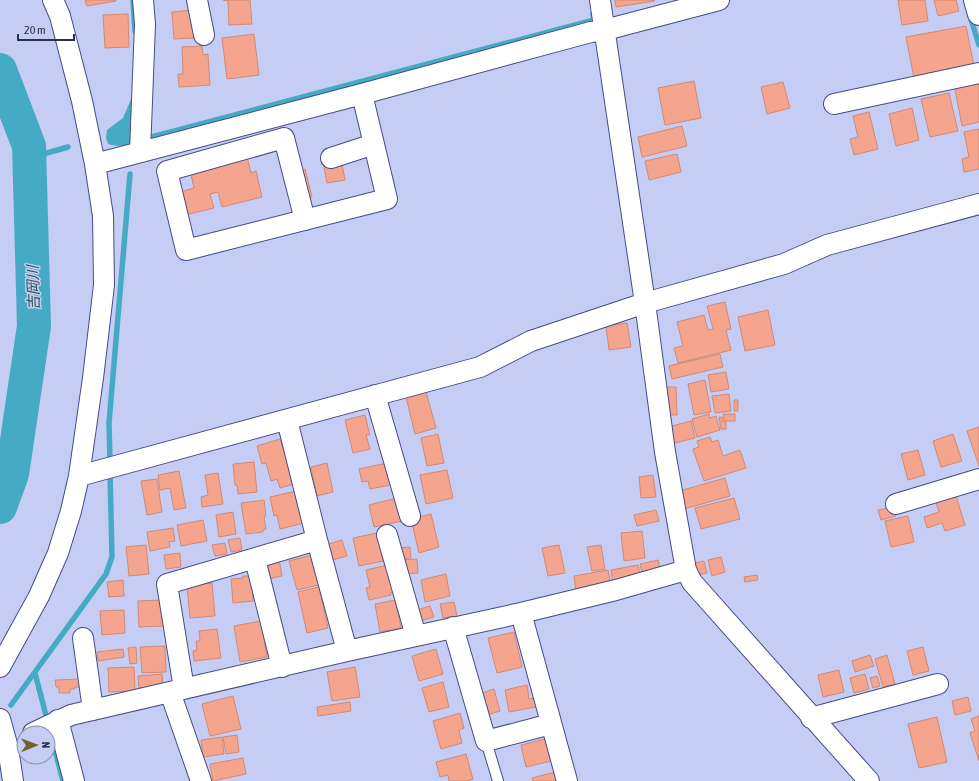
<svg xmlns="http://www.w3.org/2000/svg" width="979" height="781" font-family="'Asap Condensed','Noto Sans JP',sans-serif">
  <style>
    .water { fill: #45abc5 }
    .lines { fill: none; stroke-linecap: round; stroke-linejoin: round }
    .stream { stroke: #45abc5; stroke-width: 5.5 }
    .river { stroke: #45abc5; stroke-width: 34 }
    .building { fill: #f5a58e; stroke: #d08974 }
    .service-casing { stroke: #454c84; stroke-width: 12 }
    .minor-casing { stroke: #454c84; stroke-width: 22 }
    .tertiary-casing { stroke: #454c84; stroke-width: 24 }
    .service { stroke: #fff; stroke-width: 10 }
    .minor { stroke: #fff; stroke-width: 20 }
    .tertiary { stroke: #fff; stroke-width: 22 }
    .labels { text-anchor: middle; dominant-baseline: central; stroke-width: 3; stroke-linejoin: round; paint-order: stroke }
    .water-label { font-size: 15px; font-style: italic; fill: #315058; stroke: #c6cdf4 }
  </style>
  <rect width="100%" height="100%" fill="#c6cdf4"/>
  <path class="water" d="M132 97 135 143C125 146 118 147 108 144L106 138 107 130 123 118Z"/>
  <g class="lines">
    <path class="stream" d="M133 0 135 31
      M970 16 979 45
      M144 139 594 20 593 14
      M29 158 68 147
      M110 463 109 423 130 174
      M35 673 63 781
      M11 705 106 574 112 557 110 472
      M16 759V757L24 750"/>
    <path class="river" d="M0 70 29 146 34 326 12 474 0 507"/>
  </g>
  <path class="building" d="M85 0H116V1L87 6Z
    M223 0H250L252 24 229 25 228 1Z
    M615 0H654L655 1 616 7Z
    M898 0H925L928 21 902 25Z
    M934 0H956L959 11 938 16Z
    M193 10 195 38 174 39 172 12Z
    M128 14 129 47 105 48 103 15Z
    M966 26 974 66 914 78 906 37Z
    M254 34 259 75 227 79 222 38Z
    M202 46 203 55 208 54 210 85 179 87 178 74H183L182 47Z
    M979 79V122L962 126 954 84Z
    M694 81 701 118 665 125 658 88Z
    M783 82 790 108 767 114 761 87Z
    M949 93 958 131 930 137 921 99Z
    M912 108 919 140 896 146 889 114Z
    M869 112 878 149 854 155 850 139 858 137 853 116Z
    M682 126 687 146 642 157 638 137Z
    M979 129V169L964 172 962 159 969 157 964 132Z
    M677 154 681 172 649 180 645 161Z
    M247 157 251 173 256 171 262 197 222 207 218 192 210 194 214 208 185 215 180 192 194 188 190 170Z
    M342 164 345 180 327 183 324 167Z
    M305 169 312 197 303 199 296 172Z
    M725 302 731 329 726 330 731 350 678 363 674 348 683 346 677 322 704 315 708 330 713 329 707 306Z
    M768 310 775 345 745 351 738 317Z
    M627 323 631 347 609 350 606 326Z
    M720 354 723 367 672 379 669 366Z
    M726 372 729 389 711 392 708 375Z
    M705 380 711 412 694 415 688 384Z
    M664 387H676L677 415H664Z
    M426 392 436 428 415 434 406 397Z
    M729 394 731 411 715 413 712 396Z
    M734 400H738V411H734Z
    M709 414 710 418 716 416 720 430 697 437 692 419Z
    M723 414H735V421H724Z
    M365 415 370 435H366L370 449 353 453 345 420Z
    M719 417H722V422H726V429H721Z
    M691 421 695 438 671 444 668 427Z
    M979 427V466L967 431Z
    M438 434 444 463 427 466 421 438Z
    M953 434 962 461 941 467 933 441Z
    M710 437 712 442 718 440 723 456 740 450 746 468 704 481 693 449 699 447 697 441Z
    M280 439 294 484 280 488 277 479 271 481 266 463 262 464 257 446Z
    M918 450 925 475 908 480 901 454Z
    M254 462 257 492 238 494 237 485H235L233 464Z
    M327 463 333 492 317 496 311 467Z
    M387 463 391 485 370 489 368 481 362 482 359 469Z
    M447 470 453 498 426 504 420 475Z
    M179 471 186 508 174 510 170 488 160 490 158 475Z
    M218 473 223 504 202 507 201 497 208 495 205 475Z
    M653 475 656 497 641 498 639 477Z
    M725 478 730 496 684 509 679 491Z
    M157 479 162 512 147 515 141 481Z
    M296 491 304 523 280 529 277 515 274 516 270 497Z
    M956 496 965 525 945 531 942 523 927 528 924 517 939 512 936 502Z
    M397 498 402 521 374 527 369 505Z
    M734 498 740 519 701 529 695 508Z
    M264 500 266 516 264 517 266 529 263 530V532L246 534 241 503Z
    M893 507 896 516 881 520 878 510Z
    M656 510 659 521 637 526 634 515Z
    M233 512 236 534 219 537 216 515Z
    M431 514 439 547 419 553 411 519Z
    M908 516 914 542 891 547 885 521Z
    M203 520 207 541 181 546 177 525Z
    M173 528 175 541 169 542 170 547 150 551 147 532Z
    M642 531 645 558 624 561 621 533Z
    M377 533 383 561 359 566 353 538Z
    M240 538 242 550 231 552 228 540Z
    M342 540 347 556 329 561 325 545Z
    M225 543 227 554 215 556 212 545Z
    M146 545 149 574 129 576 126 547Z
    M559 545 565 573 548 576 542 548Z
    M601 545 605 569 592 571 587 547Z
    M410 547 411 558 400 559 398 548Z
    M180 553 181 567 166 569 164 555Z
    M312 555 319 585 297 590 289 561Z
    M721 557 725 572 712 576 708 560Z
    M279 559 282 576 268 579 265 562Z
    M417 559 418 573 404 574 403 560Z
    M658 560 661 572 643 577 640 564Z
    M704 561 707 573 696 575 694 563Z
    M388 565 394 592 390 593 391 595 369 600 366 588 370 587 366 570Z
    M638 565 641 580 613 585 611 570Z
    M608 570 611 586 576 592 574 576Z
    M446 574 450 596 425 602 421 580Z
    M757 575 758 580 745 582 744 577Z
    M243 576H252L253 601 233 603 231 579 243 578Z
    M123 580 124 596 109 597 107 582Z
    M212 583 215 616 190 618 187 586Z
    M319 587 328 628 307 633 298 592Z
    M163 600 164 626 139 627 138 601Z
    M395 600 401 628 380 632 375 604Z
    M454 602 457 616 443 618 440 604Z
    M430 606 434 617 417 622 414 611Z
    M124 610 125 633 102 635 100 611Z
    M261 621 267 657 240 662 234 626Z
    M217 629 221 658 194 661 193 651 197 650 196 641H200L199 631Z
    M514 632 522 667 497 673 488 638Z
    M165 646 166 672 142 673 140 647Z
    M136 647 137 663 130 664 128 648Z
    M923 647 929 671 913 675 907 651Z
    M123 649 124 657 98 661 97 652Z
    M436 649 443 674 419 681 412 656Z
    M870 655 874 666 855 672 852 661Z
    M887 655 895 684 883 687 875 659Z
    M134 667 135 691 109 692 108 668Z
    M355 667 360 697 332 701 327 672Z
    M839 670 844 692 823 697 818 675Z
    M162 674 163 686 139 688 138 676Z
    M865 674 869 689 854 693 850 678Z
    M877 676 880 686 873 688 870 678Z
    M80 679V687H74L75 689H70V693H59V687H56L55 680Z
    M443 682 449 707 429 712 422 688Z
    M527 685 529 699 534 698 536 707 509 712 505 690Z
    M494 689 500 711 486 715 479 694Z
    M233 696 241 729 210 736 202 704Z
    M968 697 971 711 955 715 952 701Z
    M350 702 351 711 318 716 317 707Z
    M460 713 464 728 459 730 462 743 441 749 433 721Z
    M979 716V761L970 733 975 731 971 719Z
    M937 717 947 762 919 768 908 724Z
    M237 735 239 752 226 754 223 737Z
    M222 737 224 754 203 757 201 740Z
    M545 739 551 761 526 767 521 745Z
    M466 754 473 779 467 781H449L448 775 440 777 436 762Z
    M243 758 246 774 213 781 210 764Z
    M555 772 557 781H533L532 778Z"/>
  <g class="lines">
    <g class="service-casing">
      <path id="service" d="M486 741 498 781"/>
    </g>
    <g class="minor-casing">
      <path id="minor" d="M197 0 204 35
        M600 0 645 303 665 452 686 570 692 582 869 781
        M834 104 979 73
        M140 152 145 24 143 0
        M331 158 374 144
        M95 164 362 94 591 32 605 30 719 0
        M305 220 284 138 167 171 186 250 387 199 362 94
        M375 395 410 516
        M287 420 317 540 347 651
        M79 476 480 367 531 341 645 303 784 264 827 245 979 204
        M896 504 979 479
        M387 535 416 636
        M255 559 282 667
        M521 613 567 781
        M453 627 486 741 551 724
        M83 638 93 710
        M0 667 39 596 58 553 71 511 79 476 93 378 104 285 103 216 95 164 82 101 60 16 53 0
        M184 689 167 584 317 540
        M170 692 201 781
        M811 718 938 684
        M0 719 8 748 13 781
        M58 720 74 781
        M33 733 71 715 347 651 521 613 616 590 686 570"/>
    </g>
    <g class="tertiary-casing">
      <path id="tertiary" d="M975 0 979 14"/>
    </g>
    <use href="#service" class="service"/>
    <use href="#minor" class="minor"/>
    <use href="#tertiary" class="tertiary"/>
  </g>
  <g class="labels">
    <g class="water-label">
      <text transform="translate(33 288) rotate(-92)">吉岡川</text>
    </g>
  </g>
  <g transform="translate(36 745) rotate(89)"><circle r="19" fill="#c6cdf4" stroke="#898fb0"/>
  <path d="M0-3L7 15L0 10L-7 15Z" fill="#6f6330"/>
  <text y="-6" font-size="11" font-weight="bold" text-anchor="middle" fill="#2d314b">N</text>
  </g>
  <path d="M18 34v6h56v-6" fill="none" stroke="#2d314b" stroke-width="2"/>
  <text x="24" y="34" font-size="12" fill="#2d314b" stroke="#c6cdf4" stroke-width="3" paint-order="stroke">20 m</text>
</svg>
